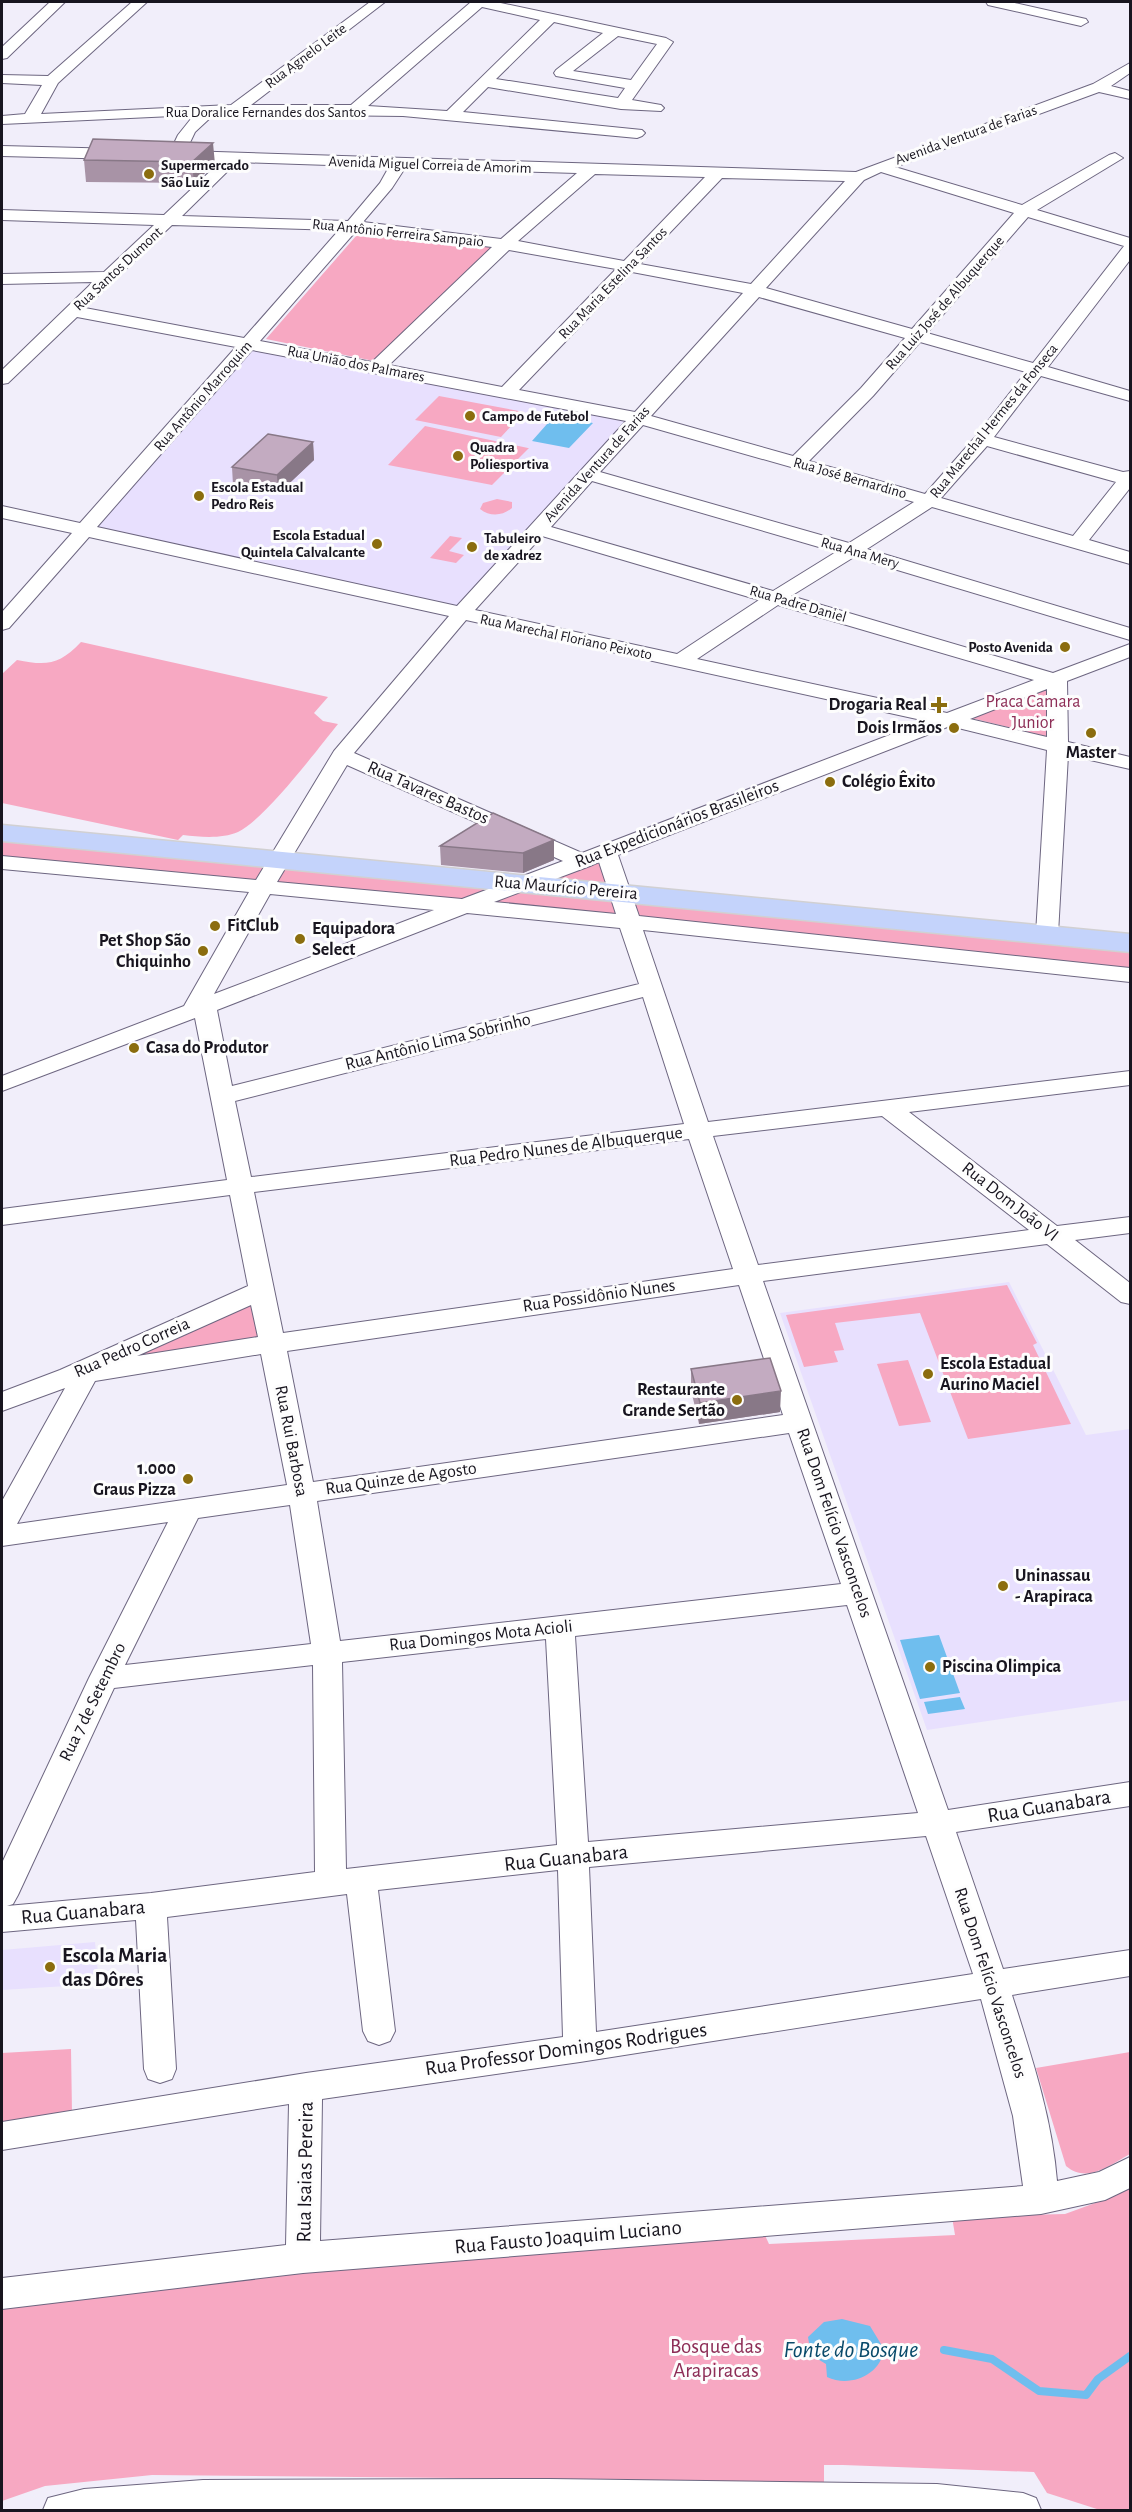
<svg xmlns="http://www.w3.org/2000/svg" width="1132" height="2512" font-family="'Alegreya Sans',sans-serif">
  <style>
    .built { fill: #e8e0fe }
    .green { fill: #f7a8c2 }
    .water { fill: #6fbeee }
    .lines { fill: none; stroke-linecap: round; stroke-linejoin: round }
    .stream { stroke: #6fbeee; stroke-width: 8 }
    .minor-casing { stroke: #6d6680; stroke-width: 2 }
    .major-casing { stroke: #d1d0d2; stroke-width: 3 }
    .minor { fill: #fff; fill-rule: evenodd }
    .major { fill: #c4d3fb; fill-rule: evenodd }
    .wall { fill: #a893a6 }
    .shaded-wall { fill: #887887 }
    .building { fill: #c3abc1; stroke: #887887; stroke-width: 1.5 }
    .poi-dot { fill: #8b6d0e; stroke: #fdfdfd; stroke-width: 2 }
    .labels { text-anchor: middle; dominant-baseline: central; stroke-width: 6; stroke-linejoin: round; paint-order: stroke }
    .far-street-label { font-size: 15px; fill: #18151f; stroke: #fdfdfd }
    .far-poi-label { font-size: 15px; font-weight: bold; fill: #18151f; stroke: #fdfdfd; text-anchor: start }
    .park-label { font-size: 18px; fill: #8d2d56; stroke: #fdfdfd }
    .poi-label { font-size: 18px; font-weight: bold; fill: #18151f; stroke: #fdfdfd; text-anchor: start }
    .street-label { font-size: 18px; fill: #18151f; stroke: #fdfdfd }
    .near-street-label { font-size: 21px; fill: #18151f; stroke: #fdfdfd }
    .near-poi-label { font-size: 21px; font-weight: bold; fill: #18151f; stroke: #fdfdfd; text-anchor: start }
    .near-park-label { font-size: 21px; fill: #8d2d56; stroke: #fdfdfd }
    .near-water-label { font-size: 24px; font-style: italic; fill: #094a6a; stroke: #fdfdfd }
  </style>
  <rect width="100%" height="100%" fill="#f1eefa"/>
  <path class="built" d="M248 343 639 418 461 614 85 531Z
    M1009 1282 1086 1435 1130 1429V1700L927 1730 780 1313Z
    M95 1942 99 1984 2 1990V1950Z"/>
  <path class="green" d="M363 228 496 246 374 361 266 339Z
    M439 396 524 412 501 437 415 420Z
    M425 426 528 448H529L492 485 388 465Z
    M497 499 512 502V508C503 516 490 517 480 509L483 503Z
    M450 536 462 538 449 551 464 555 456 563 430 558Z
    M81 642 328 697 314 713 323 721 338 724C317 750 265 819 238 832 222 839 200 837 183 835L178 840 2 803V674L17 660C47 666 59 665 81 642Z
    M1051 685 1053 738 967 717Z
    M2 833 520 884 606 851 620 893 1130 943V975L630 922 2 862Z
    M1007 1285 1037 1343 1033 1345 1071 1424 968 1439 920 1313 835 1323 844 1350 834 1351 838 1362 804 1367 786 1315Z
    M262 1290 271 1344 91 1365Z
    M908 1360 931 1422 899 1426 877 1364Z
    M71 2049 72 2113 2 2123V2053Z
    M1130 2052V2154C1110 2165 1087 2184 1066 2166L1036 2068Z
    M1130 2187V2510H1100L1047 2493 1034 2472 843 2465H824V2488L550 2479 152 2475 45 2486 2 2501V2300L311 2269 762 2229 769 2244 955 2235 952 2217 1065 2214 1117 2195Z"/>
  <path class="water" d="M555 415 593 423 569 448 532 441Z
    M939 1635 960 1693 920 1699 900 1640Z
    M960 1697 965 1709 928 1714 924 1702Z
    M842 2319 870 2326 884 2349C881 2375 850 2388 827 2377L826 2364 811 2355 808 2337 824 2322Z"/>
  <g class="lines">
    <path class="stream" d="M944 2350 992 2359 1039 2391 1086 2395 1098 2379 1130 2356"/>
    <g class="minor-casing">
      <path id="minor" d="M50 2H65L7 58 2 59V47Z
        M132 2H147L58 83 41 114 231 105 370 2H385L251 105H351L471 2H496L666 38 673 42 632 100 661 105 664 108 661 111 621 109 488 87 463 112 642 130 645 133 642 136 637 138 403 116 244 114 216 115 209 119 195 132 186 151 856 172 1093 84 1130 63V73L1111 86 1130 91V99L1099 92 895 167 1022 205 1109 155 1115 153 1123 158 1037 210 1130 238V260L1048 367 1130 391V401L1041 376 994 437 1123 472 1130 471V488L1089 540 1130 552V564L932 507 867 549 1130 628V640L854 557 791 596 1053 673 1130 644V657L1067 681 1068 742 1130 757V769L1068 755 1058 934 1055 939 1047 941 1039 939 1036 934 1047 750 950 726 618 855 639 916 1130 968V982L643 930 708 1122 1130 1071V1085L909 1112 1057 1226 1130 1217V1233L1075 1240 1130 1283V1304L1121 1302 1047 1244 763 1281 948 1810 1130 1782V1806L956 1832 1003 1969 1130 1950V1976L1012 1995C1031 2055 1052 2117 1057 2181L1099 2172 1130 2157V2188L1105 2200 1041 2214 303 2273 2 2309V2278L286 2245 289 2104 2 2150V2122L306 2073 563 2037 558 1870 378 1890 395 2031 390 2041 379 2045 368 2041 363 2031 347 1894 167 1917 176 2069 172 2079 160 2083 148 2079 144 2069 136 1920 2 1932V1863L89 1678 168 1522 2 1546V1501L65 1388 2 1411V1392L60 1370 248 1286 230 1195 2 1225V1209L227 1180 195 1018 2 1091V1076L184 1006 249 892 2 869V856L256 880 334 751 449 616 89 537 9 628 2 630V612L72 533 2 518V506L80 523 236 347 77 317 8 383 2 384V370L93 282 2 284V274L104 272 154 225 2 220V210L164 215 220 162 176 161 168 156 178 135 194 115 2 124V116L25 114 42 85 2 83V75L48 76ZM482 7 540 20 447 111 368 106ZM554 22 603 33 556 70 554 73 556 76 625 88 618 98 496 79ZM618 36 657 44 631 80 573 71ZM237 162 389 167 380 183 348 221 182 216ZM405 168 577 173 501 239 363 222 392 188ZM881 172 1014 213 912 329 766 288 864 180ZM595 174 705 177 624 261 518 241ZM722 178 845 181 751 284 640 264ZM1028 217 1124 246 1033 363 927 333ZM172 225 339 230 244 338 85 308ZM356 231 492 247 372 362 260 341ZM509 250 616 269 502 387 389 365ZM632 272 743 293 635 412 519 390ZM759 297 905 338 861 388 793 456 651 416ZM920 342 1026 372 977 435 925 494 809 461 873 396ZM252 350 626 421 457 606 97 527ZM643 425 914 502 849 543 600 472ZM987 446 1116 482 1073 536 941 498ZM592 481 836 552 773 591 551 527ZM542 536 759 600 677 654 475 610ZM778 605 1034 680 947 713 697 659ZM466 620 926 721 582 853 354 753ZM1047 689V737L970 719ZM347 765 563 861 462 899 277 882ZM599 862 616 914 494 902 590 866ZM270 894 434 910 214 994ZM467 913 620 928 639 984 232 1086 217 1010ZM643 997 684 1124 251 1177 235 1101ZM882 1116 1029 1230 758 1265 713 1136ZM689 1139 733 1269 283 1333 254 1192ZM739 1285 783 1415 313 1482 287 1351ZM251 1305 258 1337 137 1356ZM261 1354 287 1485 17 1524 95 1381ZM789 1433 841 1584 340 1641 317 1501ZM290 1505 311 1644 125 1665 198 1518ZM847 1605 918 1813 588 1842 575 1636ZM546 1639 557 1845 346 1869 342 1662ZM313 1665 315 1872 151 1893 7 1906 13 1904 18 1895 114 1688ZM926 1836 973 1974 596 2032 589 1867ZM981 1999 1013 2116 1023 2186 320 2241 322 2099 580 2062Z
        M986 2H1010L1086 19 1088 22 1081 26 988 5Z
        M2 146 121 149 129 154 121 159 2 156Z
        M549 2479 937 2484 1023 2493 1036 2498 1041 2510H43L48 2498 84 2489 203 2480Z"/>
    </g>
    <g class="major-casing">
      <path id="major" d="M2 825 1130 934V952L2 841Z"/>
    </g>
    <use href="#minor" class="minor"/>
    <use href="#major" class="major"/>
  </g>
  <path class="wall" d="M93 139 215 164 194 183 86 182 84 160Z
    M313 442 314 460 278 494 233 485 232 467Z
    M493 813 554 860 523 873 441 865 440 846Z
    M691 1369 780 1412 699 1424 691 1390Z"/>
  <path class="shaded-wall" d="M213 143 215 164 194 183 192 162Z
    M313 442 314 460 278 494 277 475Z
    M554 840V860L523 873V853Z
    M781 1391 780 1412 699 1424 700 1403Z"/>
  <path class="building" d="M93 139 213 143 192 162 84 160Z
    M268 434 313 442 277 475 232 467Z
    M493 813 554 840 523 853 440 846Z
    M770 1358 781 1391 700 1403 691 1369Z"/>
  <g class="poi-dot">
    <circle cx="149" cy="174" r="6"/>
    <circle cx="470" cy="416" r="6"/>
    <circle cx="458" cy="456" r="6"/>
    <circle cx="199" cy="496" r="6"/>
    <circle cx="377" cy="544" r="6"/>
    <circle cx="472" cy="547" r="6"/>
    <circle cx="1065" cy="647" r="6"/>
    <path d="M936 696h6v6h6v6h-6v6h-6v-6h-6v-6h6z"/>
    <circle cx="954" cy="728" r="6"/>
    <circle cx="1091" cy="733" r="6"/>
    <circle cx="830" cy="782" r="6"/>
    <circle cx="215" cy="926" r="6"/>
    <circle cx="300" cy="939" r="6"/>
    <circle cx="203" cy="951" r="6"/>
    <circle cx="134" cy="1048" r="6"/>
    <circle cx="928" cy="1374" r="6"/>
    <circle cx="737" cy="1400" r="6"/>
    <circle cx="188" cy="1479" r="6"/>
    <circle cx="1003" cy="1586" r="6"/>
    <circle cx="930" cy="1667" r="6"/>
    <circle cx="50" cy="1967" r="6"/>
  </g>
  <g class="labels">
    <g class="far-street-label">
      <text transform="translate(306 56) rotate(-37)">Rua Agnelo Leite</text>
      <text x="266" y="112">Rua Doralice Fernandes dos Santos</text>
      <text transform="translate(966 135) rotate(-20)">Avenida Ventura de Farias</text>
      <text transform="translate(430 165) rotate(2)">Avenida Miguel Correia de Amorim</text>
      <text transform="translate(398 233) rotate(6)">Rua Antônio Ferreira Sampaio</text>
      <text transform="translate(118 269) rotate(-43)">Rua Santos Dumont</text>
      <text transform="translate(613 283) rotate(-46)">Rua Maria Estelina Santos</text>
      <text transform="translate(945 303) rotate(-49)">Rua Luiz José de Albuquerque</text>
      <text transform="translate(356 364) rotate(11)">Rua União dos Palmares</text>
      <text transform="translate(203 396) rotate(-49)">Rua Antônio Marroquim</text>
      <text transform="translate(994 421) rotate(-51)">Rua Marechal Hermes da Fonseca</text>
      <text transform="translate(597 464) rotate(-48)">Avenida Ventura de Farias</text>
      <text transform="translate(850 478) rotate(16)">Rua José Bernardino</text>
      <text transform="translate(860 553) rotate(16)">Rua Ana Mery</text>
      <text transform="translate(798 604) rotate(16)">Rua Padre Daniel</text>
      <text transform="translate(566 637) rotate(12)">Rua Marechal Floriano Peixoto</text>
    </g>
    <g class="far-poi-label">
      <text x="161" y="165">Supermercado<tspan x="161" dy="17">São Luiz</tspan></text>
      <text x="482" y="416">Campo de Futebol</text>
      <text x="470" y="447">Quadra<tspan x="470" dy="17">Poliesportiva</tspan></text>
      <text x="211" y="487">Escola Estadual<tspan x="211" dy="17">Pedro Reis</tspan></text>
      <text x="365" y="535" text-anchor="end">Escola Estadual<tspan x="365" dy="17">Quintela Calvalcante</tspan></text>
      <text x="484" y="538">Tabuleiro<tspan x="484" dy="17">de xadrez</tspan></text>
      <text x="1053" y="647" text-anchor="end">Posto Avenida</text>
    </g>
    <g class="park-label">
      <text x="1033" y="702">Praca Camara<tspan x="1033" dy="21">Junior</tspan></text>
    </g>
    <g class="poi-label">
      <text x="927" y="705" text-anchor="end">Drogaria Real</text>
      <text x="942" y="728" text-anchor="end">Dois Irmãos</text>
      <text x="1091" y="753" text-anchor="middle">Master</text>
      <text x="842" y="782">Colégio Êxito</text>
      <text x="227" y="926">FitClub</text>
      <text x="312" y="929">Equipadora<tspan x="312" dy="21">Select</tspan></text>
      <text x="191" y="941" text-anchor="end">Pet Shop São<tspan x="191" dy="21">Chiquinho</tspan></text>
      <text x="146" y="1048">Casa do Produtor</text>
      <text x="940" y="1364">Escola Estadual<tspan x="940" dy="21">Aurino Maciel</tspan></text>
      <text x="725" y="1390" text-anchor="end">Restaurante<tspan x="725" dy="21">Grande Sertão</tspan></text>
      <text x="176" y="1469" text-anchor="end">1.000<tspan x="176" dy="21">Graus Pizza</tspan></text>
      <text x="1015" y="1576">Uninassau<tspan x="1015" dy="21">- Arapiraca</tspan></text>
      <text x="942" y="1667">Piscina Olimpica</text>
    </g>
    <g class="street-label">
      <text transform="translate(428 793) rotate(24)">Rua Tavares Bastos</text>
      <text transform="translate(677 824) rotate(-21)">Rua Expedicionários Brasileiros</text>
      <text transform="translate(566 888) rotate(5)">Rua Maurício Pereira</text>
      <text transform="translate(438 1042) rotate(-14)">Rua Antônio Lima Sobrinho</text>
      <text transform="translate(566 1147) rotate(-7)">Rua Pedro Nunes de Albuquerque</text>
      <text transform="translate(1010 1202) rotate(38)">Rua Dom João VI</text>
      <text transform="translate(599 1296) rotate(-8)">Rua Possidônio Nunes</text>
      <text transform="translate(132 1348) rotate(-24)">Rua Pedro Correia</text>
      <text transform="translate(291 1441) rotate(79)">Rua Rui Barbosa</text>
      <text transform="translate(401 1479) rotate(-8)">Rua Quinze de Agosto</text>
      <text transform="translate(834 1523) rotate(71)">Rua Dom Felício Vasconcelos</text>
      <text transform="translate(481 1636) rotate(-6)">Rua Domingos Mota Acioli</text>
      <text transform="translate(93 1702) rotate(-64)">Rua 7 de Setembro</text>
      <text transform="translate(990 1983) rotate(72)">Rua Dom Felício Vasconcelos</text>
    </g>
    <g class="near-street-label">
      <text transform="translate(1049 1806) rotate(-9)">Rua Guanabara</text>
      <text transform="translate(566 1858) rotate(-6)">Rua Guanabara</text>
      <text transform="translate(83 1912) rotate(-5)">Rua Guanabara</text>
      <text transform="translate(566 2049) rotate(-8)">Rua Professor Domingos Rodrigues</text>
      <text transform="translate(305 2172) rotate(-89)">Rua Isaias Pereira</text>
      <text transform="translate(568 2237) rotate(-5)">Rua Fausto Joaquim Luciano</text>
    </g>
    <g class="near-poi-label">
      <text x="62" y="1955">Escola Maria<tspan x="62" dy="24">das Dôres</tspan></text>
    </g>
    <g class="near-park-label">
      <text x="716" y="2346">Bosque das<tspan x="716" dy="24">Arapiracas</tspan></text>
    </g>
    <g class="near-water-label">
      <text x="851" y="2350">Fonte do Bosque</text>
    </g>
  </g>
  <rect width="1132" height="2512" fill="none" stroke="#18151f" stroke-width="6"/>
</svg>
